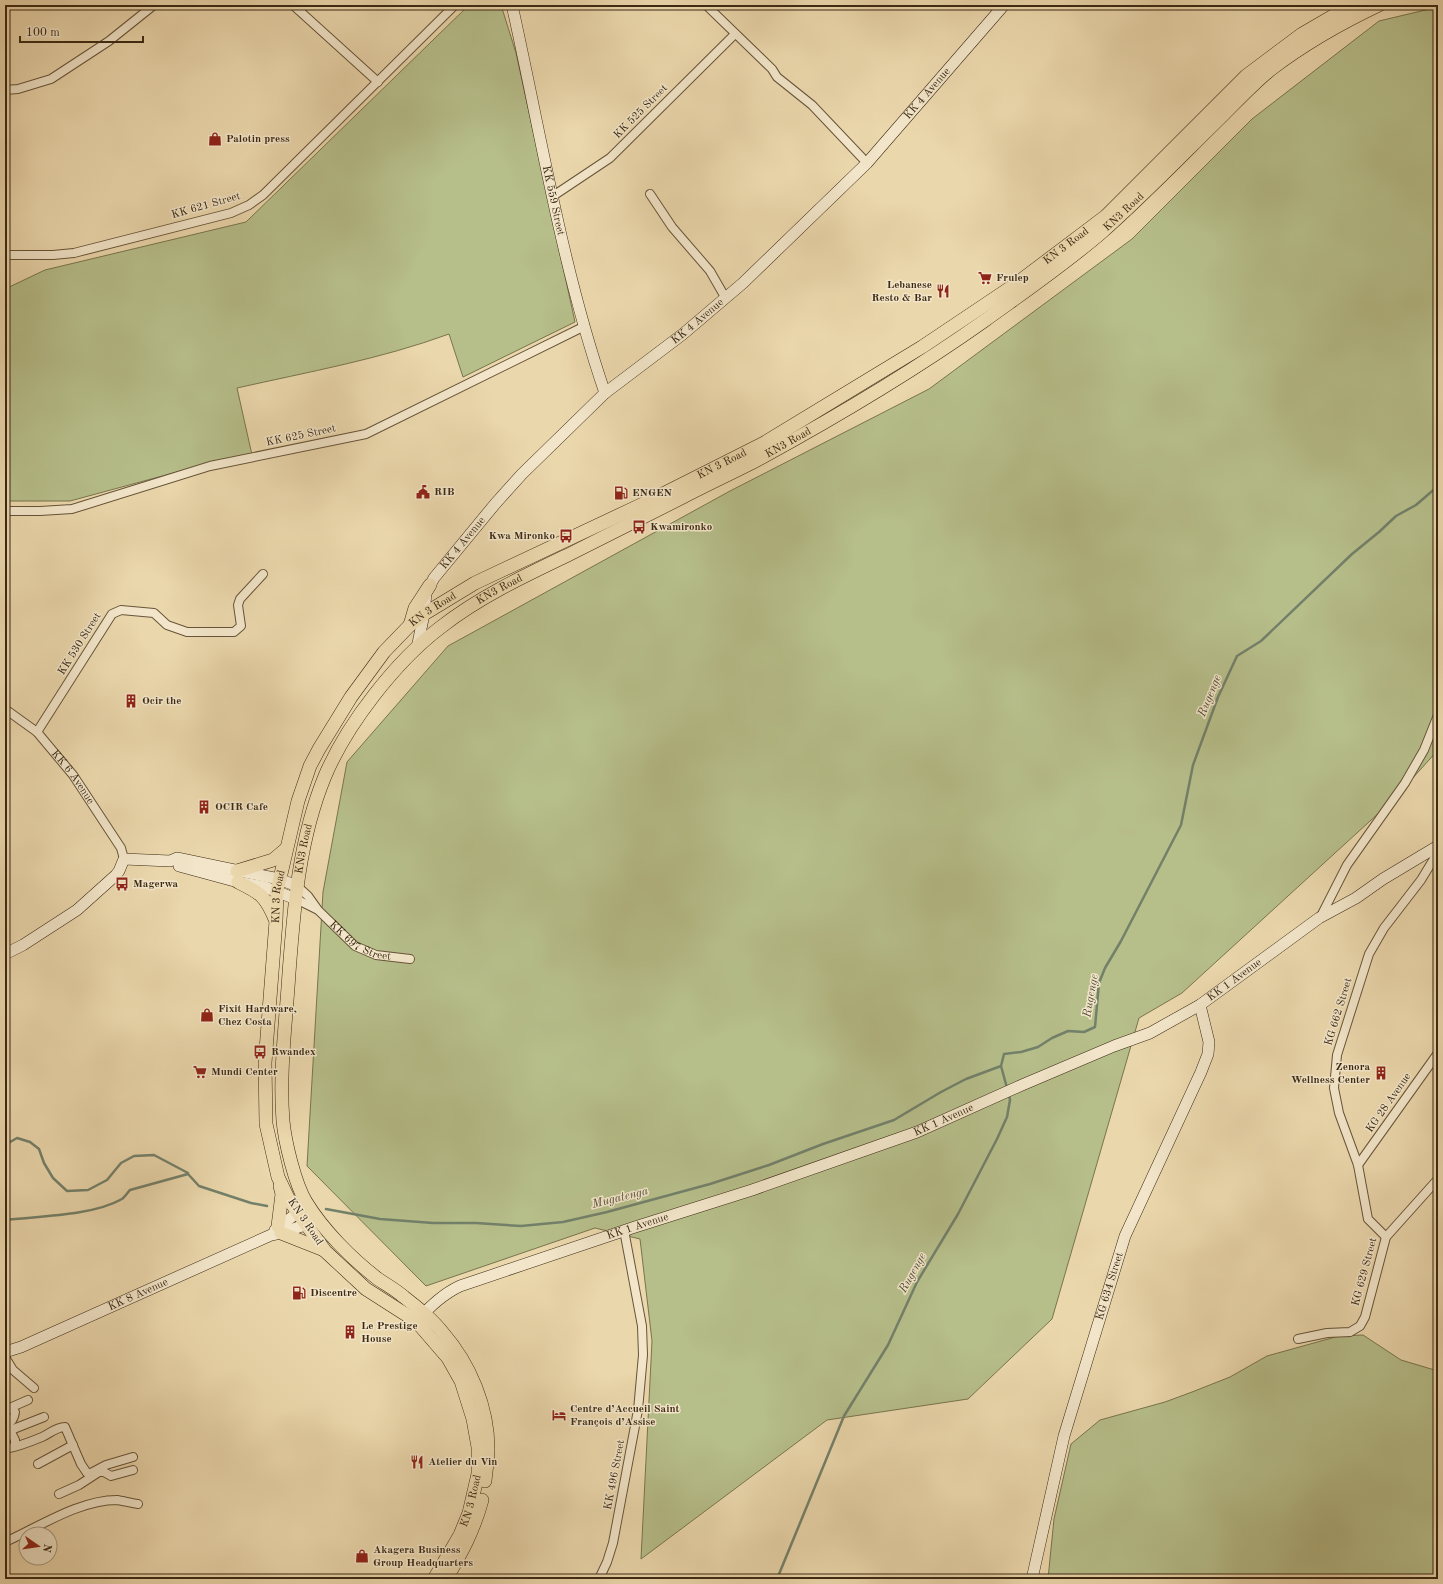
<svg xmlns="http://www.w3.org/2000/svg" width="1443" height="1584" font-family="'Old Standard TT',serif">
  <style>
    .green { fill: #b6be8a; stroke: #78744e }
    .lines { fill: none; stroke-linecap: round; stroke-linejoin: round }
    .stream { stroke: #73806a; stroke-width: 2.5 }
    .minor-casing { stroke: #675439; stroke-width: 10 }
    .secondary-casing { stroke: #3b2913; stroke-width: 12 }
    .trunk-casing { stroke: #3b2913; stroke-width: 14 }
    .minor { stroke: #f2e5c9; stroke-width: 8 }
    .secondary { stroke: #f2e5c9; stroke-width: 11 }
    .trunk { stroke: #ebd7ac; stroke-width: 13 }
    .labels { text-anchor: middle; dominant-baseline: central; stroke-width: 3; stroke-linejoin: round; paint-order: stroke }
    .street-label { font-size: 11px; fill: #3b2913; stroke: #f2e5c9 }
    .poi-label { font-size: 11px; font-weight: bold; fill: #3b2913; stroke: #f2e5c9; text-anchor: start }
    .water-label { font-size: 12px; font-style: italic; fill: #524d37; stroke: #f2e5c9 }
  </style>
  <rect width="100%" height="100%" fill="#ebd7ac"/>
  <filter id="stains"><feTurbulence type="fractalNoise" baseFrequency=".005" numOctaves="4"/><feColorMatrix values="0 0 0 0 .2 0 0 0 0 .09 0 0 0 0 .02 0 0 0 .5 -.17"/></filter>
  <radialGradient id="worn" r=".72"><stop offset=".6" stop-color="#630" stop-opacity="0"/><stop offset="1" stop-color="#630" stop-opacity=".3"/></radialGradient>
  <path class="green" d="M469 5H501L516 53 575 322 463 377 449 334C381 359 308 372 237 388L252 455 203 465 70 501H5V289L45 270 246 222Z
    M1438 7V750L1393 800 1182 993 1139 1018 1052 1319 968 1399 827 1420 641 1559 652 1341 640 1239 595 1228 426 1286 307 1166 323 892 347 762 448 646 730 491 929 389 1132 239 1252 119 1379 21Z
    M1363 1335 1401 1360 1438 1371V1579H1048L1054 1519 1071 1444 1100 1420 1165 1402 1192 1392 1230 1377 1267 1356 1339 1336Z"/>
  <g class="lines">
    <path class="stream" d="M1007 1088 1001 1066 1004 1054 1021 1052 1038 1047 1052 1038 1068 1031 1084 1032 1095 1027 1099 983 1105 968 1121 941 1181 825 1193 765 1218 697 1237 656 1261 641 1352 554 1379 532 1396 516 1416 505 1438 486
      M5 1145 17 1138 30 1142 39 1149 44 1163 53 1178 67 1191 88 1190 107 1180 121 1163 134 1156 154 1155 188 1173
      M326 1209 380 1219 433 1223H476L521 1226 563 1222 607 1212 710 1184 769 1165 823 1144 894 1120 941 1092 966 1079 1001 1066
      M5 1220C39 1216 92 1216 122 1199 125 1197 127 1193 130 1190L188 1174 199 1186 251 1203 267 1206
      M777 1579 844 1416 888 1345 917 1282 958 1214 997 1139 1007 1117 1010 1100 1009 1095"/>
    <g class="minor-casing">
      <g id="minor">
        <path d="M293 5 378 82"/>
        <path d="M706 5 772 69 777 77 812 105 867 163"/>
        <path d="M5 90 18 89 51 79 109 41 154 5"/>
        <path d="M650 194 672 227 710 271 725 297"/>
        <path d="M553 196 610 158 735 34"/>
        <path d="M5 255H53L74 253 231 213 249 205 263 195 455 5"/>
        <path d="M5 511H40L72 509 210 466 366 434 585 326"/>
        <path id="s1" d="M5 709 37 732 73 775 121 848 124 859"/>
        <path d="M37 732 112 614 121 610 154 613 167 625 187 632H234L241 626 238 605 240 599 263 574"/>
        <path id="s2" d="M297 886 308 896 318 910 355 946 376 955 410 959"/>
        <path d="M296 899 316 909"/>
        <path d="M1320 918 1347 865 1405 783 1424 750 1438 715"/>
        <path d="M1358 1165 1438 1053"/>
        <path d="M1386 1237 1368 1219 1358 1165 1339 1113 1334 1088 1337 1055 1369 954 1384 928 1421 880 1438 852"/>
        <path d="M1298 1339 1327 1333 1350 1332 1360 1326 1365 1317 1386 1237 1438 1179"/>
        <path d="M5 1357 13 1370 34 1388"/>
        <path d="M5 1410 28 1400"/>
        <path d="M7 1424 15 1440V1446"/>
        <path d="M5 1425C12 1422 14 1419 15 1412L11 1408"/>
        <path d="M11 1430 44 1417"/>
        <path d="M5 1449C17 1447 30 1442 42 1437 49 1434 56 1427 65 1427L81 1464 87 1473H91L106 1465 133 1457"/>
        <path d="M38 1464 73 1445"/>
        <path d="M59 1494 79 1485 99 1472H104L111 1476 133 1470"/>
        <path d="M5 1542C39 1527 79 1500 117 1500 123 1501 131 1503 138 1504"/>
        <path d="M599 1579 607 1562 613 1543 638 1410 643 1355 642 1326 624 1230"/>
      </g>
    </g>
    <g class="secondary-casing">
      <g id="secondary">
        <path id="s3" d="M512 5C541 135 562 268 605 393"/>
        <path id="s4" d="M417 648 424 614 426 593 434 578 495 504 522 474 605 393 683 334 743 283 867 163 1004 5"/>
        <path d="M179 866 238 882 265 887 296 899"/>
        <path d="M5 954 23 945 77 910 116 875 119 871 124 859 170 861 177 858 279 879 297 886"/>
        <path d="M275 1230 297 1213 301 1205"/>
        <path id="s5" d="M418 1319C431 1306 443 1294 460 1286L635 1227 752 1190 917 1132 1022 1085 1114 1046 1150 1033 1200 1005 1319 918 1356 898 1383 879 1438 846"/>
        <path id="s6" d="M5 1352 21 1347 271 1235 281 1233 314 1222"/>
        <path id="s7" d="M1032 1579 1064 1436 1125 1236 1201 1072 1208 1054 1209 1042 1200 1005"/>
      </g>
    </g>
    <g class="trunk-casing">
      <g id="trunk">
        <path d="M410 625 415 608 430 585"/>
        <path d="M237 871 273 860 286 849"/>
        <path d="M238 882C260 893 265 895 275 919"/>
        <path d="M278 1226 282 1194 280 1186"/>
        <path d="M281 1233 324 1250"/>
        <path id="s8" d="M485 1481C486 1470 488 1459 488 1449 488 1407 470 1364 443 1333 432 1319 418 1308 404 1297 396 1290 387 1285 378 1279 352 1259 323 1230 306 1202 295 1184 285 1142 283 1121 279 1072 286 1022 289 973 294 906 299 839 325 776 347 724 396 661 441 627 479 597 526 575 570 554 608 535 645 516 683 497 708 484 734 472 759 459 836 417 912 372 984 321 1024 292 1065 264 1102 232 1145 194 1184 153 1224 114 1239 99 1254 83 1270 70 1304 44 1341 23 1379 5"/>
        <path id="s9" d="M434 1579 460 1535 469 1513 478 1474V1447L473 1419 461 1381 448 1358 416 1321 366 1289 325 1251 289 1200 278 1177 266 1124 265 1063 276 921 277 891 298 801 310 766 319 749 351 697 384 652 410 625 424 614 475 583 645 503 764 443 922 347 1016 284 1106 216 1246 76 1302 34 1352 5"/>
        <path d="M446 1579C462 1552 474 1530 482 1500"/>
      </g>
    </g>
    <use href="#minor" class="minor"/>
    <use href="#secondary" class="secondary"/>
    <use href="#trunk" class="trunk"/>
  </g>
  <defs>
    <g id="shop-bare" transform="scale(1.08)"><path d="M-5-2.5h2.3a2.7 3.5 0 0 1 5.4 0H5L5.5 6h-11ZM-1.5-2.5h3a1.5 2.3 0 0 0-3 0Z" fill="#8f2418" stroke="#f2e5c9" stroke-width="2.5" paint-order="stroke"/></g>
    <g id="supermarket-bare" transform="scale(1.08)"><path d="M-6-5.5h2.5l.6 2H6L4.5 2H-2.5L-4.4-4H-6ZM-1.5 3.2a1.3 1.3 0 1 0 .1 0ZM3 3.2a1.3 1.3 0 1 0 .1 0Z" fill="#8f2418" stroke="#f2e5c9" stroke-width="2.5" paint-order="stroke"/></g>
    <g id="restaurant-bare" transform="scale(1.08)"><path d="M-5-6h1v4h1v-4h1v4h1v-4h1v5L-1.5 .5V6h-2V.5L-5-1ZM5-6V6H3V1.5H1.5Q1.5-4 5-6Z" fill="#8f2418" stroke="#f2e5c9" stroke-width="2.5" paint-order="stroke"/></g>
    <g id="civic-bare" transform="scale(1.08)"><path d="M-.6-6.5H3V-4.5H.6V-3L4-1V1h2V6H-6V1h2V-1L-.6-3ZM-1.2 2.5V6h2.4V2.5Z" fill="#8f2418" stroke="#f2e5c9" stroke-width="2.5" paint-order="stroke"/></g>
    <g id="fuel-bare" transform="scale(1.08)"><path d="M-5.5-6h7V0h2V4h1.3V-2.5L3-4.5l.8-.8L6-3V5H2.5V1h-1V6h-7ZM-4.2-4.7v3.2H.2V-4.7Z" fill="#8f2418" stroke="#f2e5c9" stroke-width="2.5" paint-order="stroke"/></g>
    <g id="bus-bare" transform="scale(1.08)"><path d="M-5-6H5V4H4V6H2V4H-2V6H-4V4H-5ZM-3.5-4V0h7V-4ZM-3.5 1.2v1.5H-2V1.2ZM2 1.2v1.5H3.5V1.2Z" fill="#8f2418" stroke="#f2e5c9" stroke-width="2.5" paint-order="stroke"/></g>
    <g id="building-bare" transform="scale(1.08)"><path d="M-4-6H4V6H1V3H-1V6H-4ZM-2.5-4.3h1.7v1.8h-1.7ZM.8-4.3h1.7v1.8H.8ZM-2.5-1h1.7V.8h-1.7ZM.8-1h1.7V.8H.8Z" fill="#8f2418" stroke="#f2e5c9" stroke-width="2.5" paint-order="stroke"/></g>
    <g id="hotel-bare" transform="scale(1.08)"><path d="M-6-4.5h1.5V1H6V5H4.5V3h-9V5H-6ZM-4 0a1.8 1.8 0 1 1 3.6 0ZM.5 0V-2.5h3Q6-2.5 6 0Z" fill="#8f2418" stroke="#f2e5c9" stroke-width="2.5" paint-order="stroke"/></g>
  </defs>
  <g fill-rule="evenodd">
    <use href="#shop-bare" x="215" y="139"/>
    <use href="#supermarket-bare" x="985" y="278"/>
    <use href="#restaurant-bare" x="943" y="291"/>
    <use href="#civic-bare" x="423" y="492"/>
    <use href="#fuel-bare" x="621" y="493"/>
    <use href="#bus-bare" x="639" y="527"/>
    <use href="#bus-bare" x="566" y="536"/>
    <use href="#building-bare" x="131" y="701"/>
    <use href="#building-bare" x="204" y="807"/>
    <use href="#bus-bare" x="122" y="884"/>
    <use href="#shop-bare" x="207" y="1015"/>
    <use href="#bus-bare" x="260" y="1052"/>
    <use href="#supermarket-bare" x="200" y="1072"/>
    <use href="#building-bare" x="1381" y="1073"/>
    <use href="#fuel-bare" x="299" y="1293"/>
    <use href="#building-bare" x="350" y="1332"/>
    <use href="#hotel-bare" x="559" y="1415"/>
    <use href="#restaurant-bare" x="417" y="1462"/>
    <use href="#shop-bare" x="362" y="1556"/>
  </g>
  <g class="labels">
    <g class="street-label">
      <text stroke="none"><textPath href="#s4" startOffset="766">KK 4 Avenue</textPath></text>
      <text transform="translate(641 112) rotate(-45)">KK 525 Street</text>
      <text stroke="none"><textPath href="#s3" startOffset="200">KK 559 Street</textPath></text>
      <text transform="translate(206 206) rotate(-16)">KK 621 Street</text>
      <text stroke="none"><textPath href="#s8" startOffset="1776">KN3 Road</textPath></text>
      <text stroke="none"><textPath href="#s9" startOffset="1839">KN 3 Road</textPath></text>
      <text stroke="none"><textPath href="#s4" startOffset="442">KK 4 Avenue</textPath></text>
      <text transform="translate(301 436) rotate(-12)">KK 625 Street</text>
      <text stroke="none"><textPath href="#s8" startOffset="1368">KN3 Road</textPath></text>
      <text stroke="none"><textPath href="#s9" startOffset="1431">KN 3 Road</textPath></text>
      <text stroke="none"><textPath href="#s4" startOffset="118">KK 4 Avenue</textPath></text>
      <text stroke="none"><textPath href="#s8" startOffset="1044">KN3 Road</textPath></text>
      <text stroke="none"><textPath href="#s9" startOffset="1107">KN 3 Road</textPath></text>
      <text transform="translate(80 644) rotate(-58)">KK 530 Street</text>
      <text stroke="none"><textPath href="#s1" startOffset="97">KK 6 Avenue</textPath></text>
      <text stroke="none"><textPath href="#s8" startOffset="708">KN3 Road</textPath></text>
      <text stroke="none"><textPath href="#s9" startOffset="771">KN 3 Road</textPath></text>
      <text stroke="none"><textPath href="#s2" startOffset="86">KK 697 Street</textPath></text>
      <text stroke="none"><textPath href="#s5" startOffset="889">KK 1 Avenue</textPath></text>
      <text transform="translate(1339 1012) rotate(-73)">KG 662 Street</text>
      <text transform="translate(1389 1103) rotate(-55)">KG 28 Avenue</text>
      <text stroke="none"><textPath href="#s5" startOffset="565">KK 1 Avenue</textPath></text>
      <text transform="translate(305 1222) rotate(56)">KN 3 Road</text>
      <text stroke="none"><textPath href="#s5" startOffset="241">KK 1 Avenue</textPath></text>
      <text transform="translate(1365 1272) rotate(-75)">KG 629 Street</text>
      <text stroke="none"><textPath href="#s7" startOffset="303">KG 634 Street</textPath></text>
      <text stroke="none"><textPath href="#s6" startOffset="145">KK 8 Avenue</textPath></text>
      <text transform="translate(615 1475) rotate(-79)">KK 496 Street</text>
      <text stroke="none"><textPath href="#s9" startOffset="87">KN 3 Road</textPath></text>
    </g>
    <g class="poi-label">
      <text x="226" y="139">Palotin press</text>
      <text x="996" y="278">Frulep</text>
      <text x="932" y="285" text-anchor="end">Lebanese<tspan x="932" dy="13">Resto &amp; Bar</tspan></text>
      <text x="434" y="492">RIB</text>
      <text x="632" y="493">ENGEN</text>
      <text x="650" y="527">Kwamironko</text>
      <text x="555" y="536" text-anchor="end">Kwa Mironko</text>
      <text x="142" y="701">Ocir the</text>
      <text x="215" y="807">OCIR Cafe</text>
      <text x="133" y="884">Magerwa</text>
      <text x="218" y="1009">Fixit Hardware,<tspan x="218" dy="13">Chez Costa</tspan></text>
      <text x="271" y="1052">Rwandex</text>
      <text x="1370" y="1067" text-anchor="end">Zenora<tspan x="1370" dy="13">Wellness Center</tspan></text>
      <text x="211" y="1072">Mundi Center</text>
      <text x="310" y="1293">Discentre</text>
      <text x="361" y="1326">Le Prestige<tspan x="361" dy="13">House</tspan></text>
      <text x="570" y="1409">Centre d’Accueil Saint<tspan x="570" dy="13">François d’Assise</tspan></text>
      <text x="428" y="1462">Atelier du Vin</text>
      <text x="373" y="1550">Akagera Business<tspan x="373" dy="13">Group Headquarters</tspan></text>
    </g>
    <g class="water-label">
      <text transform="translate(1210 696) rotate(-68)">Rugenge</text>
      <text transform="translate(1091 996) rotate(-80)">Rugenge</text>
      <text transform="translate(620 1198) rotate(-14)">Mugatenga</text>
      <text transform="translate(913 1273) rotate(-61)">Rugenge</text>
    </g>
  </g>
  <rect width="1443" height="1584" fill="none" stroke="#ebd7ac" stroke-width="20"/>
  <rect x="6" y="6" width="1431" height="1572" fill="none" stroke="#3b2913" stroke-width="2"/>
  <rect x="10" y="10" width="1423" height="1564" fill="none" stroke="#3b2913"/>
  <g transform="translate(38 1546) rotate(103)"><circle r="19" fill="#f2e5c9" stroke="#a99a80"/>
  <path d="M0-3L7 15L0 10L-7 15Z" fill="#8f2418"/>
  <text y="-6" font-size="11" font-weight="bold" text-anchor="middle" fill="#3b2913">N</text>
  </g>
  <path d="M20 36v6h123v-6" fill="none" stroke="#3b2913" stroke-width="2"/>
  <text x="26" y="36" font-size="12" fill="#3b2913" stroke="#f2e5c9" stroke-width="3" paint-order="stroke">100 m</text>
  <rect width="100%" height="100%" filter="url(#stains)"/>
  <rect width="100%" height="100%" fill="url(#worn)"/>
</svg>
